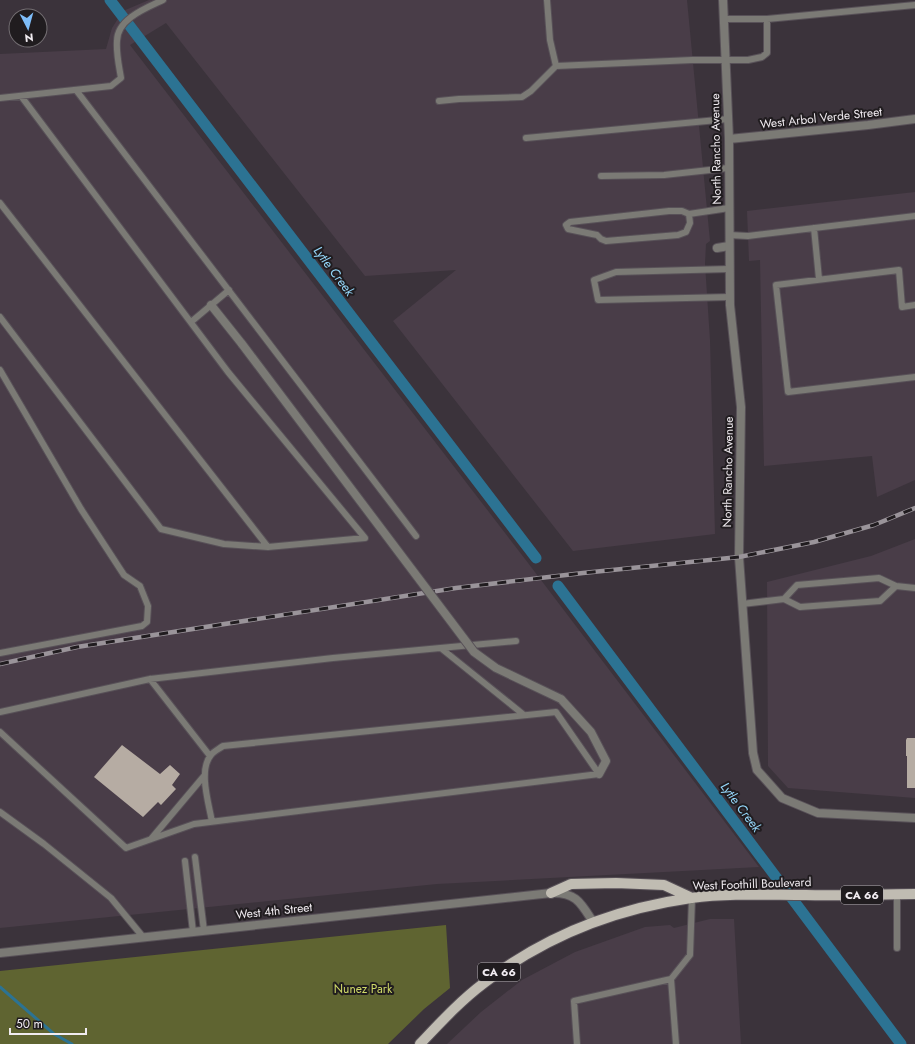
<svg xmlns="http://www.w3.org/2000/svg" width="915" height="1044" font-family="Jost,sans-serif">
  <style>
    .built { fill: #493d48 }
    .green { fill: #5f6431 }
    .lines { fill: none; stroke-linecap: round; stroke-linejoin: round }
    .stream { stroke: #2c7393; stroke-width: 3 }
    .canal { stroke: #2c7393; stroke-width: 11 }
    .building { fill: #b6aca3 }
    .service-casing { stroke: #585158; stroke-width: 8 }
    .minor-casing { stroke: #585158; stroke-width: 10 }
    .tertiary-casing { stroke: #585158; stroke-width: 10 }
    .primary-casing { stroke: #585158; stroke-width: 12 }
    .service { stroke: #7b7a75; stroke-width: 6 }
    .minor { stroke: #7b7a75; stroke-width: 8 }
    .tertiary { stroke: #7b7a75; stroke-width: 8 }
    .primary { stroke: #c0bcb2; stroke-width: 10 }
    .rail-casing { stroke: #9a949a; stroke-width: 4.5 }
    .rail { stroke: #201c1f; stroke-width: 3; stroke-dasharray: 9; stroke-linecap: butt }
    .minor-bridge-casing { stroke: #585158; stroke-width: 10; stroke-linecap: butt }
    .minor-bridge { stroke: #7b7a75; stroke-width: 8 }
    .labels { text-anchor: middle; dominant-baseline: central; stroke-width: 4; stroke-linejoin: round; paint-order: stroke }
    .shield { fill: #201c1f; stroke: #b2aeb2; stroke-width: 1 }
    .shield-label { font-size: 11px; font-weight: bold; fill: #f1ecf1 }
    .street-label { font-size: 12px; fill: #f1ecf1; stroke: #201c1f }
    .park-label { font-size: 12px; fill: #cfd968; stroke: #201c1f }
    .water-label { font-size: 13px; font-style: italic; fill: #94d6f9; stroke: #201c1f }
  </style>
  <rect width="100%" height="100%" fill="#3b333b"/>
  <path class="built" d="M149 0H687L710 241 706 244 705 264 710 340 715 534 573 551 393 321 456 270 365 276 166 23 130 45 525 559 759 867 437 884 0 928V54L106 49 112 28 123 11Z
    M915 192V480L877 497 872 456 764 466 760 260 749 261 747 211Z
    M915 539V798L788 788 768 766 767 582 871 556Z
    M710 919H734L741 1044H447L481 1012 522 980 575 952 645 927 670 925 674 928Z"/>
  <path class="green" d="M446 925 450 988 424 1009 388 1044H0V971Z"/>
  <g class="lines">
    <path class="stream" d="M0 987 54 1034 72 1044"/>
    <path class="canal" d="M110 0 536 558
      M558 586 901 1044"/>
  </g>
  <path class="building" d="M907 738H915V788H907V756H906V740Z
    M122 745 160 774 170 765 180 774 172 785 176 789 161 805 158 802 143 817 94 777Z"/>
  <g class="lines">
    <g class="service-casing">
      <path id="service" d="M547 0 550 40 556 66
        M724 19H767L915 5
        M76 90 416 536
        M0 98 111 86 121 78C119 66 116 53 117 41 117 19 146 8 163 0
        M439 101 459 99 522 97 531 91 556 66 692 60H748L762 57 767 53V19
        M526 138 728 119
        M601 176 664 175 728 168
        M0 203 268 547 365 538 228 372 21 96
        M689 214 690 223 686 232 678 235 606 241 601 239 597 235 568 229 566 225 570 222 669 211H682L689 214 729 208
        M814 228 819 279
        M729 235 748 236 915 216
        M729 269 616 272 594 280 598 300 730 297
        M915 305 902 307 899 270 776 285 788 392 915 377
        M0 317 161 529 224 544 268 547
        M191 322 229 290
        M0 370 81 509 124 575 140 586 148 606 147 622 142 626 0 653
        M896 586 915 588
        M742 604 784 599 800 607 880 601 896 586 879 578 797 585 784 599
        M442 649 524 715
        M150 679 210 756
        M0 712 150 679 333 658 516 641
        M0 732 126 848 194 824 599 774 556 712 223 746C219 749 214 751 211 755 198 770 209 804 212 822
        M0 812 44 844 111 898 143 937
        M151 839 204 776
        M195 857 204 931
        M185 861 193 932
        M897 894V948
        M671 979 690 955 692 898
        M577 1044 574 1001 671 979 676 1044"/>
    </g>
    <g class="minor-casing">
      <path id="minor" d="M729 139 868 125 915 119
        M717 248 729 246
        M211 305 242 344
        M561 699 591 732 606 761 599 774"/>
    </g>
    <g class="tertiary-casing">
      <path id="tertiary" d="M723 0 729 139 730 305 741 407 739 557 753 753 757 770 782 798 818 813 915 818
        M0 953 551 893C576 892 581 903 593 922"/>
    </g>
    <g class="primary-casing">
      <path id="primary" d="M551 893 571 884 616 883 664 885 692 898
        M420 1044C440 1023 460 1001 484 983 545 936 614 909 691 898 729 893 768 895 806 895 842 896 879 894 915 894"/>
    </g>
    <use href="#service" class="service"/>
    <use href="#minor" class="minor"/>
    <use href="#tertiary" class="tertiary"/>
    <use href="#primary" class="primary"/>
    <g class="rail-casing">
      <path id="rail" d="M0 664 77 647 456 588 583 573 739 557 814 542 874 525 915 508"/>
    </g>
    <use href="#rail" class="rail"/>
    <g class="minor-bridge-casing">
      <path id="minor-bridge" d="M242 344 474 652 496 668 561 699"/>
    </g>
    <use href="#minor-bridge" class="minor-bridge"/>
  </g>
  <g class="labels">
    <g class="shield">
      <rect x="841" y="886" width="42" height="18" rx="3"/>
      <rect x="478" y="963" width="42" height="18" rx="3"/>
    </g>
    <g class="shield-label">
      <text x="862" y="895">CA 66</text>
      <text x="499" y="972">CA 66</text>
    </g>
    <g class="street-label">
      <text transform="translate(821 118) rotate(-6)">West Arbol Verde Street</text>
      <text transform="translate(716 149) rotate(-91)">North Rancho Avenue</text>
      <text transform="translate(728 472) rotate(-89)">North Rancho Avenue</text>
      <text transform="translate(752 884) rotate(-2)">West Foothill Boulevard</text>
      <text transform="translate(274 911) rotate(-6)">West 4th Street</text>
    </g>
    <g class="park-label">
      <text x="363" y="989">Nunez Park</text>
    </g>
    <g class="water-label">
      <text transform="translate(334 271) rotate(53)">Lytle Creek</text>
      <text transform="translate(741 807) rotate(53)">Lytle Creek</text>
    </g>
  </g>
  <g transform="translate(28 28) rotate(174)"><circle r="19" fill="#201c1f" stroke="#746f73"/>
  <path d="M0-3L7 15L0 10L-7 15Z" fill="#7ebdf9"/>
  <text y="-6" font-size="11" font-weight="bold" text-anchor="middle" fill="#f1ecf1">N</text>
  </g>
  <path d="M10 1028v6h76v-6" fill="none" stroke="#f1ecf1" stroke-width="2"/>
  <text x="16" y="1028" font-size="12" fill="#f1ecf1" stroke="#201c1f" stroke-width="3" paint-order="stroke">50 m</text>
</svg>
